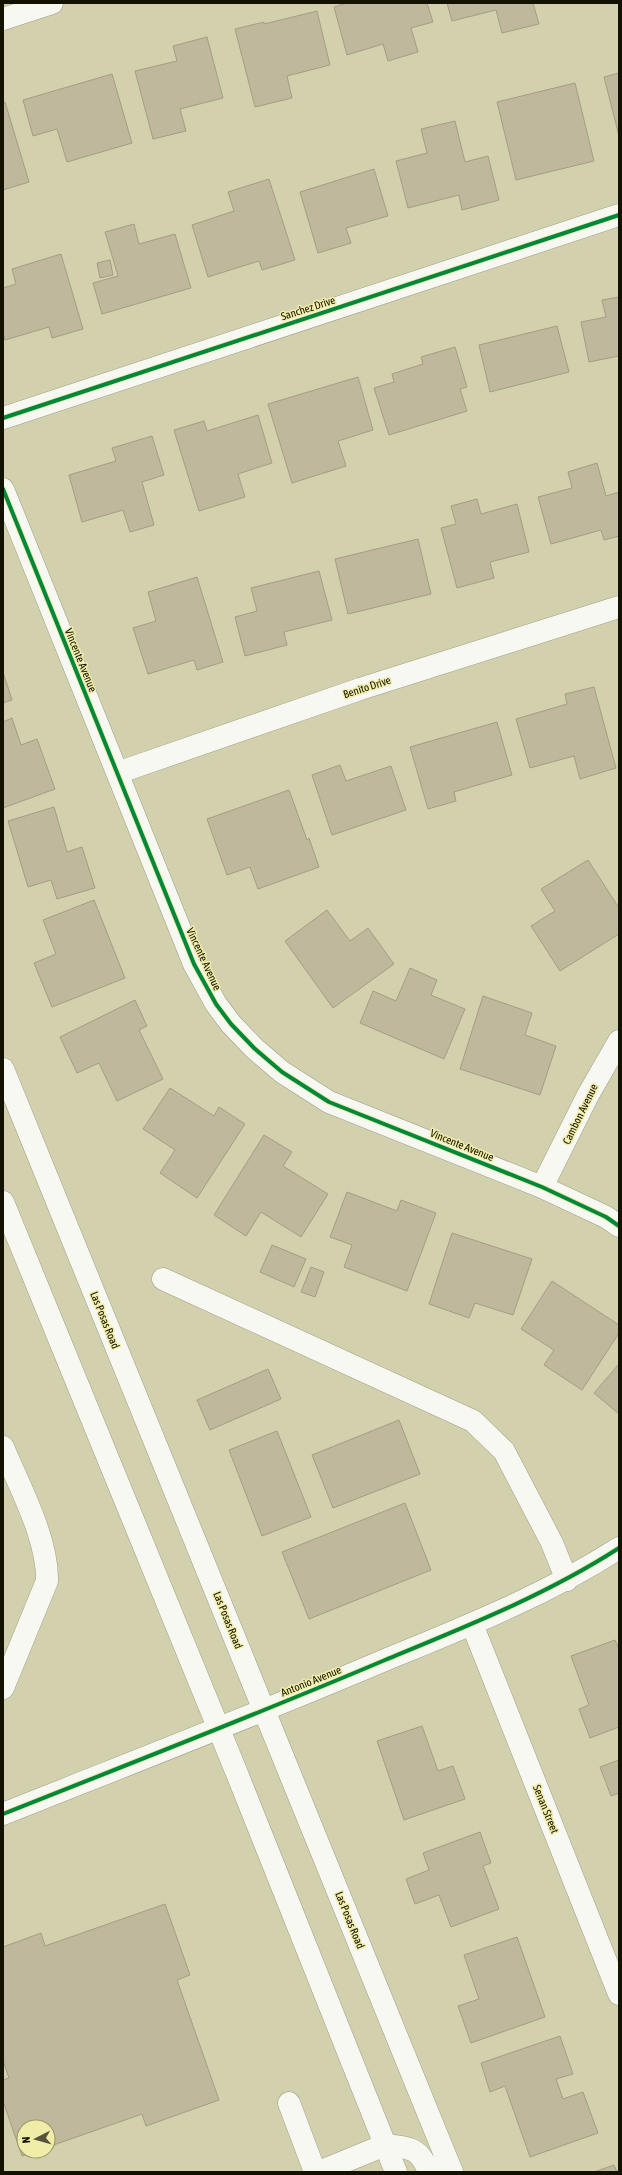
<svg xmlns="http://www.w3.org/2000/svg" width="622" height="2175" font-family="'Asap Condensed',sans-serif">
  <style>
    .building { fill: #bfb89c; stroke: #a49d82 }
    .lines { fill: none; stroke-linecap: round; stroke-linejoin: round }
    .minor-casing { stroke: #9f9d81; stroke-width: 23 }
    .major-casing { stroke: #9f9d81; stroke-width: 23 }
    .minor { stroke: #f8f8f3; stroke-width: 22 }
    .major { stroke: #f8f8f3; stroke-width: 22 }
    .cycleway-casing { stroke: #f0eda9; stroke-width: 6 }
    .cycleway { stroke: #00873e; stroke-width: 4 }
    .labels { text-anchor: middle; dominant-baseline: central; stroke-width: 3; stroke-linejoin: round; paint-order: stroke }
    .street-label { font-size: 11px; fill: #131100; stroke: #f0eda9 }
  </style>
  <rect width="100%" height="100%" fill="#d3d1ad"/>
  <path class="building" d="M347 3H427L433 22 411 28 418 52 388 61 383 44 347 55 334 7Z
    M447 3H533L539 24 502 33 496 10 452 21Z
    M317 11 330 65 287 76 292 98 255 107 235 29 264 22V24Z
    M207 37 223 98 180 109 186 131 153 139 135 71 177 61 173 46Z
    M619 73V136L604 77Z
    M112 74 132 143 67 162 57 129 33 136 23 100Z
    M575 83 594 161 516 180 497 102Z
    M5 102 29 182 3 190V103Z
    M455 121 465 162 488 156 499 200 462 210 459 195 408 208 396 161 427 153 421 129Z
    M374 169 388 216 346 228 351 243 318 253 300 192Z
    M269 179 295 260 262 270 259 261 208 277 192 225 234 211 228 192Z
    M134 224 139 244 175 234 191 288 102 314 93 283 118 276 105 232Z
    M61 254 83 329 52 338 49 327 5 340 3 333V288L16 284 12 269Z
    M110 260 113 275 100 278 97 263Z
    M619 297V356L589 362 581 322 606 317 602 300Z
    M557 326 569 372 490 392 479 345Z
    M455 347 467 387 460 389 467 411 389 435 374 388 394 382 392 374 423 364 421 357Z
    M358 377 373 430 338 441 346 466 292 483 268 404Z
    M258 415 272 463 238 474 245 497 199 511 174 430 204 421 207 431Z
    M152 436 164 475 142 482 154 525 130 532 123 510 82 522 69 475 116 461 112 448Z
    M597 463 606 496 619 492V536L604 540 601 530 551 544 538 497 572 488 568 472Z
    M477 499 481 514 517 504 529 552 490 562 494 578 457 588 441 528 456 524 451 506Z
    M418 539 431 594 348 614 335 559Z
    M319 571 332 620 284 632 287 645 245 656 235 617 257 611 251 588Z
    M197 577 223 662 197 670 194 660 148 674 133 628 156 621 148 592Z
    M3 672 12 700 3 703Z
    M594 687 616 768 580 779 574 756 530 768 516 719 567 704 565 694Z
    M12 718 21 745 37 739 55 789 3 808V722Z
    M497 722 512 775 454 792 456 801 428 809 410 747Z
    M340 765 346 781 391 766 406 810 332 835 312 775Z
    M289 790 307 840 309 838 319 867 258 889 250 867 227 875 207 819Z
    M54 807 67 852 82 847 95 888 57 899 51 880 28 887 8 821Z
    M588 860 619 908V934L560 971 531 926 555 911 541 889Z
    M94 900 125 978 52 1007 34 963 56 954 43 920Z
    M327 910 350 941 368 928 394 964 333 1008 285 941Z
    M410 968 437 980 431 995 465 1009 444 1059 360 1023 373 991 396 1001Z
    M483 996 532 1013 525 1035 556 1046 540 1095 460 1069Z
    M135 1000 147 1026 139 1030 163 1079 117 1101 99 1063 77 1073 60 1037Z
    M170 1088 214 1116 219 1107 245 1124 197 1198 160 1173 175 1150 143 1129Z
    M264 1135 292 1152 283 1166 328 1194 301 1237 261 1212 246 1236 214 1215Z
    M347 1192 397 1211 401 1200 436 1213 407 1291 344 1267 352 1245 330 1237Z
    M452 1233 532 1259 513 1315 475 1303 469 1318 429 1304Z
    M272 1245 306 1259 294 1287 260 1272Z
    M311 1267 324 1272 315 1297 301 1292Z
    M552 1281 619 1325V1333L582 1390 544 1365 554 1350 521 1329Z
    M619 1364V1414L594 1393Z
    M268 1369 281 1399 210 1430 197 1400Z
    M399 1420 420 1474 333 1508 312 1455Z
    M277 1431 311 1517 262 1536 229 1450Z
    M405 1503 431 1570 309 1619 282 1552Z
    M615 1640 619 1649V1727L590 1738 579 1709 589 1705 571 1656Z
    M422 1726 438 1771 453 1766 465 1799 404 1820 377 1741Z
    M619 1760V1793L611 1796 600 1767Z
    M480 1832 491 1863 483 1866 499 1909 451 1927 439 1895 415 1904 406 1879 429 1870 423 1853Z
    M165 1904 190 1975 177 1980 219 2100 146 2126 142 2114 48 2147V2127H24V2151H37L22 2156 3 2101V2080L9 2078 3 2060V1947L41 1933 45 1946Z
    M517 1937 545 2017 471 2043 458 2006 479 1999 464 1955Z
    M560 2036 573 2074 556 2079 563 2099 583 2092 598 2133 530 2157 505 2086 490 2092 481 2063Z
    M614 2165 617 2172H594Z"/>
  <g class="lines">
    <g class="minor-casing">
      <path id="minor" d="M3 19 52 3
        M3 418 619 215
        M3 489 194 964 216 1004 231 1024 254 1048 282 1072 329 1102 542 1187 606 1217 619 1226
        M117 773 360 689 619 607
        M542 1187 588 1095 619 1041
        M163 1279 473 1421 504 1451 552 1543 567 1580
        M3 1447C19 1486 48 1538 47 1581L3 1688
        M472 1624 619 1994
        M3 1814C131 1763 258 1714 385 1660 465 1627 546 1595 619 1548
        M289 2103 315 2172
        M319 2172 385 2145"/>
    </g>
    <g class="major-casing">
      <path id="major" d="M3 1069 452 2172
        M3 1202 236 1771 396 2172
        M385 2145C410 2148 419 2147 429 2172"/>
    </g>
    <use href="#minor" class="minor"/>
    <use href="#major" class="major"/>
    <g class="cycleway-casing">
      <path id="cycleway" d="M3 418 619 215
        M3 489 194 964 216 1004 231 1024 254 1048 282 1072 329 1102 542 1187 606 1217 619 1226
        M3 1814C131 1763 258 1714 385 1660 465 1627 546 1595 619 1548"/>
    </g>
    <use href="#cycleway" class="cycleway"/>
  </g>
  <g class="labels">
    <g class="street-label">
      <text transform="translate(308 308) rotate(-18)">Sanchez Drive</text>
      <text transform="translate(81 660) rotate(68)">Vincente Avenue</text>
      <text transform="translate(367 687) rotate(-18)">Benito Drive</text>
      <text transform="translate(204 959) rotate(65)">Vincente Avenue</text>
      <text transform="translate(580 1114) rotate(-64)">Cambon Avenue</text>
      <text transform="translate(462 1145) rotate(22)">Vincente Avenue</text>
      <text transform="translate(105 1320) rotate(68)">Las Posas Road</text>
      <text transform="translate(228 1620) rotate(68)">Las Posas Road</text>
      <text transform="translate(311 1681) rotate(-22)">Antonio Avenue</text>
      <text transform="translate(546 1809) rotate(68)">Senan Street</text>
      <text transform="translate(350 1920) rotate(68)">Las Posas Road</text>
    </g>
  </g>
  <rect width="622" height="2175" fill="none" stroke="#131100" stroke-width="8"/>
  <g transform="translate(36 2139) rotate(264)"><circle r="19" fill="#f0eda9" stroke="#989565"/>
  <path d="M0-3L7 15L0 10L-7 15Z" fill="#56543d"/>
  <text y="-6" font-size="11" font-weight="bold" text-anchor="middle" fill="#131100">N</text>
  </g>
</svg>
